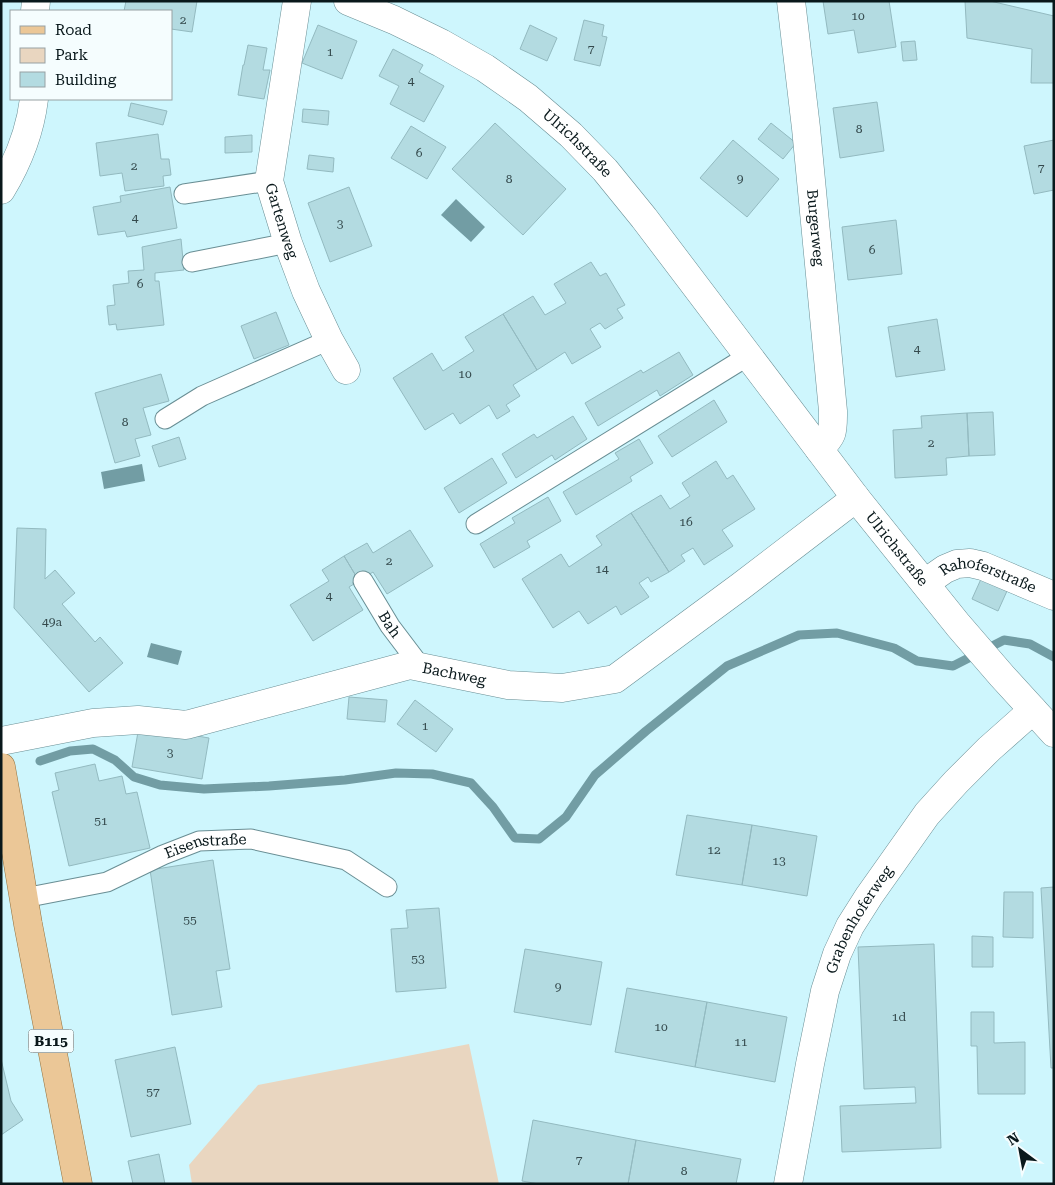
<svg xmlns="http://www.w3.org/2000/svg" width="1055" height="1185" font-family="'Roboto Serif',serif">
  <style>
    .green { fill: #e9d6c0 }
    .water { fill: #729da4 }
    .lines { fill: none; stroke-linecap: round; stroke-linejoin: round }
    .stream { stroke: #729da4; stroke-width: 9 }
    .building { fill: #b3dbe1; stroke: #93bac0 }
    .service-casing { stroke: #698e94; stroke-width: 21 }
    .minor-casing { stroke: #698e94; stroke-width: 29 }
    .tertiary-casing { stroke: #698e94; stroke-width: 29 }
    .primary-casing { stroke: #93713e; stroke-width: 29 }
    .service { stroke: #fff; stroke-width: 19 }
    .minor { stroke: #fff; stroke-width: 28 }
    .tertiary { stroke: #fff; stroke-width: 28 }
    .primary { stroke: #ebc797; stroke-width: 28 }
    .labels { text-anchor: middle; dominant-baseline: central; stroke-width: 4; stroke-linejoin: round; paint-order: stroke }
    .number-label { font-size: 12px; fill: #34494c }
    .shield { fill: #f5fdfe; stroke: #505d5f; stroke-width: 1 }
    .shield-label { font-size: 14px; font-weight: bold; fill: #09181b }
    .street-label { font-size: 15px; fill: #09181b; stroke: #f5fdfe }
  </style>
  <rect width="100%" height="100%" fill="#cef6fd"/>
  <path class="green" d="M469 1044 499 1184H192L189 1165 258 1085Z"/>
  <path class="water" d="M456 199 485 227 471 242 441 215Z
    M142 464 145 481 104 489 101 472Z
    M151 643 182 651 178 665 147 657Z"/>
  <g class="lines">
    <path class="stream" d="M40 761 70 751 93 749 115 760 134 777 160 785 204 789 269 786 345 780 396 773 432 774 471 783 493 807 515 838 539 839 566 817 595 775 646 731 727 666 799 635 837 633 894 648 917 661 953 666 1004 640 1030 644 1054 657"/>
  </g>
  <path class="building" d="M126 1H197L192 32 171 29V11H124Z
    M823 1H889L896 47 858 53 854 30 828 34Z
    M965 1H990L1054 16V83H1031L1032 49 967 38Z
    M584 20 604 25 602 36 607 37 600 66 574 60Z
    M318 25 357 41 342 79 302 63Z
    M530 25 557 38 547 61 520 49Z
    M915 41 917 60 903 61 901 42Z
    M248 45 267 48 263 70H270L264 99 238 95 243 65H244Z
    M393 49 423 65 419 72 444 86 424 122 390 104 399 86 379 76Z
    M877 102 884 151 840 158 833 108Z
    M131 103 167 111 163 125 128 116Z
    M303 109 329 111 328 125 302 122Z
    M495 123 566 189 523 235 452 169Z
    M771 123 796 143 783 159 758 139Z
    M411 126 446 147 427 179 391 158Z
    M158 134 161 159H169L171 175 163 176 164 186 125 191 122 173 100 176 96 143Z
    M252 135V152L225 153V137Z
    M733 140 779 179 747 217 700 178Z
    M1054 140V190L1034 194 1024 146Z
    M309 155 334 158 333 172 307 169Z
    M170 187 177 228 127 237 125 231 98 235 93 207 121 202 120 196Z
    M349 187 372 246 330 262 308 203Z
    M896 220 902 274 848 280 842 227Z
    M181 239 184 270 155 273V281H159L164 325 117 330 116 324 109 325 107 306 115 305 113 285 129 283 128 271 144 270 142 247Z
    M591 262 600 276 606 273 625 305 617 309 623 318 605 329 600 323 590 329 601 347 572 364 565 352 537 370 503 314 533 296 545 315 566 303 554 284Z
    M276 312 289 345 254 359 241 326Z
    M503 314 537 370 513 385 520 396 506 405 510 411 497 419 489 405 460 424 453 413 425 430 393 378 432 353 443 371 474 351 465 337Z
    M937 319 945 370 896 377 888 327Z
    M679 352 693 375 660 396 657 390 598 426 585 403 641 370 643 373Z
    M161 374 169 401 143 408 151 435 135 439 140 456 115 463 95 393Z
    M714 400 727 422 672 457 658 436Z
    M993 412 995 455 969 456 967 413Z
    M967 413 969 456 946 458 947 475 895 478 893 430 922 428 921 416Z
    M573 416 587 439 555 460 552 455 516 478 502 454 534 434 537 438Z
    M179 437 186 459 159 467 152 446Z
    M639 439 653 463 630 477 632 481 576 515 563 492 619 459 615 453Z
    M492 458 507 483 459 513 444 488Z
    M716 461 727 479 733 475 755 509 722 530 733 546 704 565 693 548 681 555 685 561 669 572 631 513 661 495 670 509 690 496 682 483Z
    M548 497 561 521 527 541 530 547 494 568 480 544 515 523 512 518Z
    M631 513 669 572 651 582 648 577 639 583 649 597 621 615 616 606 588 624 579 611 553 628 522 579 561 554 569 567 602 545 596 536Z
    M17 528 46 529 45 579 55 570 75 593 62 604 95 642 100 637 123 663 89 692 14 608Z
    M410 530 433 566 387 594 373 572 359 581 344 556 367 543 373 553Z
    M344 556 359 581 349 587 363 610 313 641 290 605 329 581 322 570Z
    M981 579 1007 591 998 611 972 599Z
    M349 697 387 700 385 722 347 719Z
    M415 700 453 729 436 752 397 724Z
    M139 726 209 738 202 779 132 767Z
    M95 764 99 781 122 776 126 794 137 792 150 848 69 866 52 792 59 790 55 773Z
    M687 815 752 825 742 885 676 875Z
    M752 825 817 836 807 896 742 885Z
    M213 860 230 969 216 971 222 1007 172 1015 150 870Z
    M1054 887V1068H1051L1041 888Z
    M1004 892H1033V938L1003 937Z
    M439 908 446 988 396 992 391 929 408 928 406 910Z
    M972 936 993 937V967H972Z
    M934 944 941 1148 842 1152 840 1106 916 1103 915 1087 864 1089 858 947Z
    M525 949 602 962 591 1025 514 1012Z
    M627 988 707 1002 695 1067 615 1052Z
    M707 1002 787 1017 775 1082 695 1067Z
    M971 1012H994V1043L1025 1042V1094H978L977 1046H971Z
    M175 1047 191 1124 131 1137 115 1060Z
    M1 1059 11 1101 23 1120 1 1135Z
    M533 1120 636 1140 628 1184H539L522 1181Z
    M636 1140 741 1159 736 1184H628Z
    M159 1154 165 1184H133L128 1161Z"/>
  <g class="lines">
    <g class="service-casing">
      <g id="service">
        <path d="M184 194 269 181"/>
        <path d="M192 262 288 243"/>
        <path d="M165 419 202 396 329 340"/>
        <path d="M476 524 748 356"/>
        <path id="s1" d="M363 581 390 626 421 667"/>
        <path id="s2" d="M24 898 107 882 163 855 199 841 251 839 346 860 387 887"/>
      </g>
    </g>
    <g class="minor-casing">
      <g id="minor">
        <path id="s3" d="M297 1 269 181 288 243 306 291 329 340 346 370"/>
        <path id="s4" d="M791 1 806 128 833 411C833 432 834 435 819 449"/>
        <path id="s5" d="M925 583 945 569 957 564 970 563 983 566 1054 596"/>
        <path id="s6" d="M1 741 93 723 138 720 186 725 410 665 508 685 562 688 615 679 741 586 856 498"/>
        <path id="s7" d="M788 1184 810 1064 825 991 837 954 850 926 869 896 927 814 956 782 989 749 1033 710"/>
      </g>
    </g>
    <g class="tertiary-casing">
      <g id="tertiary">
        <path id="s8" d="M348 1 394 20 441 43 485 68 528 98 571 135 605 170 644 218 856 498 958 625 1002 676 1054 733"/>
        <path d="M35 11 36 1"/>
        <path d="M1 190C18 162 30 132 34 99"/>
      </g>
    </g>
    <g class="primary-casing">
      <path id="primary" d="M1 767 16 852 28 924 78 1184"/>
    </g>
    <use href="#service" class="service"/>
    <use href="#minor" class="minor"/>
    <use href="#tertiary" class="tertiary"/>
    <use href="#primary" class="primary"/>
  </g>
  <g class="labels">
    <g class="number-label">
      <text x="858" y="16">10</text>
      <text x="183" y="20">2</text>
      <text x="591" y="49">7</text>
      <text x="330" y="52">1</text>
      <text x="411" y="81">4</text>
      <text x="859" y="129">8</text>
      <text x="419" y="153">6</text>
      <text x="134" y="166">2</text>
      <text x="1041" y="168">7</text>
      <text x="509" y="179">8</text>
      <text x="740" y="179">9</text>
      <text x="135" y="218">4</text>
      <text x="340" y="224">3</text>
      <text x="872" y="250">6</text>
      <text x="140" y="284">6</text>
      <text x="917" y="349">4</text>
      <text x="465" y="374">10</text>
      <text x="125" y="422">8</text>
      <text x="931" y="443">2</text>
      <text x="686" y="522">16</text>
      <text x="389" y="561">2</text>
      <text x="602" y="569">14</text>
      <text x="329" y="596">4</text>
      <text x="52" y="622">49a</text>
      <text x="425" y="726">1</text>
      <text x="170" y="753">3</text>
      <text x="101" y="821">51</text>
      <text x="714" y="850">12</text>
      <text x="779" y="861">13</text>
      <text x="190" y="920">55</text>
      <text x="418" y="959">53</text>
      <text x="558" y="987">9</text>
      <text x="899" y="1017">1d</text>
      <text x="661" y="1027">10</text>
      <text x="741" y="1042">11</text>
      <text x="153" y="1092">57</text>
      <text x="579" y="1160">7</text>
      <text x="684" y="1171">8</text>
    </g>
    <rect class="shield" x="28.5" y="1029.5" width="45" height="23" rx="4"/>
    <g class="shield-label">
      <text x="51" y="1041">B115</text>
    </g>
    <g class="street-label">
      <text stroke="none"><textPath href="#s8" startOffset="272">Ulrichstraße</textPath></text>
      <text stroke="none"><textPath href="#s3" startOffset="224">Gartenweg</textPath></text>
      <text stroke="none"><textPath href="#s4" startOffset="228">Burgerweg</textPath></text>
      <text stroke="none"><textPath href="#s8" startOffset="789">Ulrichstraße</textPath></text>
      <text stroke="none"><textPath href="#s5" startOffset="70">Rahoferstraße</textPath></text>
      <text stroke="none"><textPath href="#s1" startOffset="51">Bah</textPath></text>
      <text stroke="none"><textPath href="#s6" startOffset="464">Bachweg</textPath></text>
      <text stroke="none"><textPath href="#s2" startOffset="191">Eisenstraße</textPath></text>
      <text stroke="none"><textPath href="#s7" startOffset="276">Grabenhoferweg</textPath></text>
    </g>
  </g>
  <rect width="1055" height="1185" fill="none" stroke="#09181b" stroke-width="5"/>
  <rect x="10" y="10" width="162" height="90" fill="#f5fdfe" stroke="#97a1a3"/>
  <rect x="20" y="26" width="25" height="8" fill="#ebc797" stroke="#97a1a3"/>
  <text x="55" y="35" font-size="15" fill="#09181b">Road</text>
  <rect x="20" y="48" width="25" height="15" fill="#e9d6c0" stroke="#97a1a3"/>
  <text x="55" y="60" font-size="15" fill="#09181b">Park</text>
  <rect x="20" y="72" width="25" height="15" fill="#b3dbe1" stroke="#97a1a3"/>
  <text x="55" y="85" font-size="15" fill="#09181b">Building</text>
  <g transform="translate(1020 1150) rotate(328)" stroke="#f5fdfe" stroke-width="4" paint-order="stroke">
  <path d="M0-4L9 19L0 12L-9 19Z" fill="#09181b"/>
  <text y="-8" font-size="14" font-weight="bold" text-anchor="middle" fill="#09181b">N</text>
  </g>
</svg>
